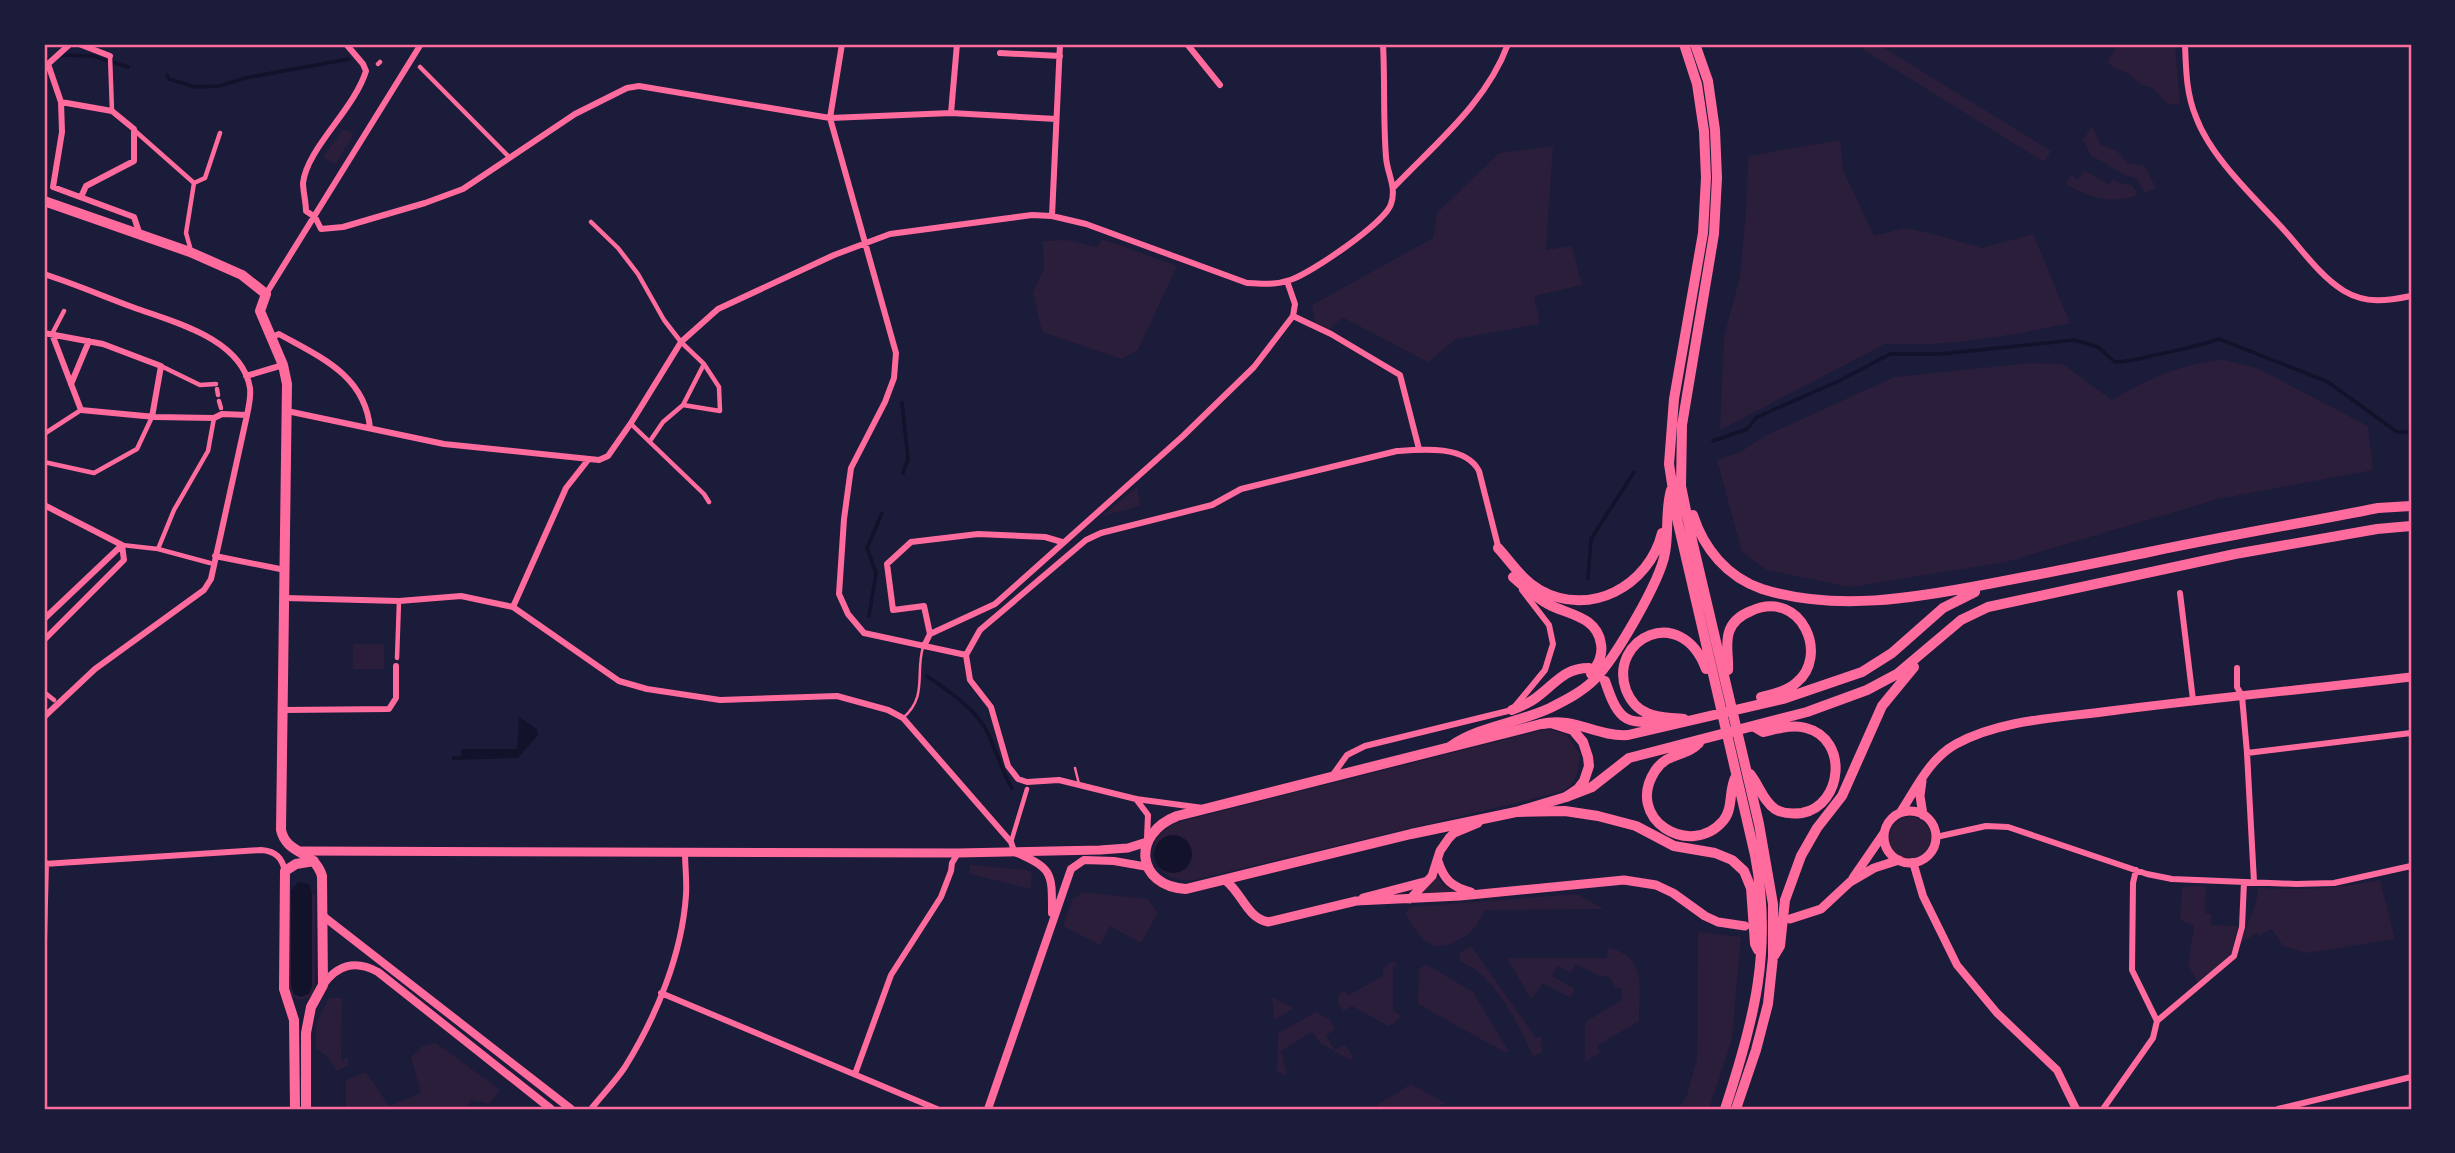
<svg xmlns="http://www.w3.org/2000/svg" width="2455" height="1153" font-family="Ubuntu,sans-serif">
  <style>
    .green { fill: #2a1e3b }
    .water { fill: #12122b }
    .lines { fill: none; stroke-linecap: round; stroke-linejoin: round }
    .stream { stroke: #12122b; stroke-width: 3.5 }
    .service { stroke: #ff6b9d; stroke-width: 2.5 }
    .pedestrian { stroke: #ff6b9d; stroke-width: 4.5 }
    .minor { stroke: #ff6b9d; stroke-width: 6 }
    .tertiary { stroke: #ff6b9d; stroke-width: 8 }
    .secondary { stroke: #ff6b9d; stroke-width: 9 }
    .primary { stroke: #ff6b9d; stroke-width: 10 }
    .trunk { stroke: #ff6b9d; stroke-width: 10 }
    .neatline { fill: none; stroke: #ff6b9d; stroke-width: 2.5 }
  </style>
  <rect width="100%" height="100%" fill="#1b1b3a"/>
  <path class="green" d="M1865 44H1878L2051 151 2044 162 1862 49Z
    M2118 44H2175L2180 105 2166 103 2154 89 2140 84 2128 73 2114 68 2107 62Z
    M2092 126 2101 145 2116 150 2128 163 2145 166 2156 188 2145 193 2136 178C2115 174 2112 164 2092 157L2083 140Z
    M343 129 354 133 336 164 323 158Z
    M1840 140 1843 170 1874 236 1905 228 1937 235 1982 248 2033 234 2070 323C2010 336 1946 347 1885 344L1720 430 1724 337 1740 277 1746 211 1748 156Z
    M1553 146 1546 250 1572 246 1582 285 1534 296 1540 324 1456 339 1428 362 1342 317 1330 329 1315 323 1312 305 1433 238 1437 213 1499 153Z
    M2084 170 2109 185 2113 178 2116 182 2132 185 2138 195C2110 205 2090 198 2066 184L2071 175 2078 180Z
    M1102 239 1177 266 1138 350 1122 359 1042 332 1033 293 1044 268 1043 241 1067 240 1097 247Z
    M2224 360 2257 368 2368 426 2373 470 2218 499 2006 562 1851 587 1767 570 1742 552 1717 460 1740 452 1767 435 1894 377 2030 363 2063 364 2112 400C2146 380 2184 362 2224 360Z
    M1137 487 1140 506 1102 516Z
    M353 644H384V669H353Z
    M1547 729 1566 734 1580 754C1578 771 1578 784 1561 792L1194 880C1151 886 1137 837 1179 822Z
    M1889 838a21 21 0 1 1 42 0a21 21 0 1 1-42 0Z
    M970 865 1027 870 1032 874 1031 889 969 874Z
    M1437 875 1442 884 1454 892 1417 895Z
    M2380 880 2395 939 2307 953 2283 946 2272 929 2259 936 2257 933 2240 943C2246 925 2258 906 2258 888 2303 890 2337 889 2380 880Z
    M2206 886 2205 913 2211 914V925L2238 926 2231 954 2198 983 2188 965 2194 926 2180 920 2182 887Z
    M1083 892 1148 899 1158 913 1141 943 1110 926 1100 945 1063 926 1073 899Z
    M287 894H291L293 939 312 987V894H315V986L312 995C303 1002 294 1001 288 991Z
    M1577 894 1604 909 1484 910C1478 924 1474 932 1460 939 1430 956 1420 939 1405 913L1410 907Z
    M1698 932 1741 937 1732 1039 1709 1109H1678L1686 1098 1697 1059Z
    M1471 946 1536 1038 1541 1036 1542 1053 1533 1056C1518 1024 1495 974 1459 961L1460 953Z
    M1608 948C1648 956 1639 988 1639 1021L1597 1046 1600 1053 1585 1062V1022L1622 1000 1621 988H1616L1609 977 1597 975 1576 964 1571 973 1558 966 1552 976 1575 989 1570 998 1543 983 1531 999 1507 958H1607Z
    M1392 962H1395L1398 967 1393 966V1011L1401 1015 1395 1023 1388 1026 1352 1006 1343 1011 1339 1005 1338 996 1343 990 1349 995 1383 976V968Z
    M1425 965H1428L1473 992 1509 1052 1506 1053 1418 1004 1419 969Z
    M1272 997 1294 1008 1274 1020Z
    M329 998H342L341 1060 348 1058V1065H350L337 1071 327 1056 316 1049V1023Z
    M1316 1012 1330 1020 1335 1029 1326 1036 1335 1050 1345 1045 1353 1057 1352 1061 1320 1043 1312 1032 1281 1051 1287 1076 1277 1071 1278 1033Z
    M436 1043 500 1090 489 1104 472 1100 464 1109H346V1080L366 1072 389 1106 421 1093 411 1057 423 1046Z
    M1411 1084 1445 1103 1434 1109H1377V1105Z"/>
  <path class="water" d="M519 717 537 729 538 735 518 758 452 760V756H461V749H517Z
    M1154 854a19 19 0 1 1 38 0a19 19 0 1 1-38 0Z
    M298 882 309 884 312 894V986L309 994 301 997 294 994 291 986V891Z"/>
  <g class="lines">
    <path class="stream" d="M61 55 93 56 128 67
      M167 75 169 79 195 87 220 86 245 78 349 59
      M902 403 908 459 903 473
      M1713 441 1747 429 1757 417 1839 381 1890 354H1940L2074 340 2098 347 2115 362C2136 361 2145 357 2164 353 2183 349 2200 346 2219 339L2328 382 2397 432H2411
      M1588 578 1591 539 1634 472
      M869 616 876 573 867 548 882 513
      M927 676C948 691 971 705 985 728 996 747 1000 769 1012 788"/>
    <path class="service" d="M903 718C928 696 915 674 923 647
      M1075 768 1079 784"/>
    <path class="pedestrian" d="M110 56 112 111
      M378 64 380 62
      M420 67 510 158
      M134 130 194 183 186 233 190 247
      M194 183 205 178 220 133
      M591 222 618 248 638 274 664 320 681 342 704 364 719 387 720 411 683 405
      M52 334 64 311
      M161 366 200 385 216 384
      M217 389 218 395
      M219 401 221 408
      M631 424 704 494 709 502
      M44 434 81 410
      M650 441 663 422 683 405 704 364
      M44 462 94 473 137 449 152 417
      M122 545 158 549 210 563
      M158 549 174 510 208 451 214 418
      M397 658 399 601
      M44 692 54 700
      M1011 842 1027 789"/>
    <path class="minor" d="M70 44 48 64 61 102 62 132 53 187 134 217 140 235
      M79 44 110 56
      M346 44 363 64 366 71C354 110 307 148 303 183 303 191 306 202 306 211L315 217 321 229 343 227 425 203 463 189 575 114 627 88 639 86 830 118 951 113 1056 119
      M842 44 830 118 896 353 894 378 885 402 851 468 844 519 839 594 848 614 864 633 966 655
      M1187 44 1220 85
      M2185 44C2186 69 2186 93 2196 117 2211 158 2255 198 2284 230 2303 251 2320 276 2344 291 2366 304 2387 301 2411 296
      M1000 53 1060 56
      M61 102 112 111 134 129V161L86 186 81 197
      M951 113 957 44
      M1394 187C1436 143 1487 102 1508 44
      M1052 216 1060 44
      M44 274C75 284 105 297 135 308 174 322 242 339 250 388 251 396 249 406 247 415L211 579 204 590 95 669 44 717
      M266 294 421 44
      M1293 316 1331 334 1400 375 1419 449
      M44 333 103 344 161 366 152 417
      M52 334 81 410 155 417 214 418 222 414 247 415
      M272 337 279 334C320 357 365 375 370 428
      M246 376 283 365
      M71 384 89 341
      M287 411 444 444 599 460 608 456 631 423 681 342 718 309 834 255 890 234 1032 215 1052 216 1086 224 1247 283C1262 284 1276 285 1290 280 1310 274 1386 222 1391 204 1397 186 1387 174 1386 157 1383 119 1385 81 1383 44
      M44 505 122 545
      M215 556 285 570
      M2180 593 2193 700
      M285 598 399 601 461 596 513 607 619 681 647 689 720 700 837 696 888 710 903 718 1011 842 1014 851
      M513 607 566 488 588 460
      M44 619 122 545
      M930 634 995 604 1183 436 1254 367 1293 316 1295 304 1287 281
      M44 640 124 560 122 545
      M924 646 930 634 924 606 893 610 887 564 911 542 978 534 1045 537 1062 542
      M966 655 980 630 1086 540 1101 533 1212 505 1241 489 1397 451C1422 449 1466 445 1479 471L1499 550
      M966 655 970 680 991 707 1008 766 1018 779 1027 782 1059 780 1136 799 1203 808
      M2237 668V687L2242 696 2247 753 2254 882
      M283 710 389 709 396 698V666
      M2247 753 2411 733
      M1332 776 1347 755 1365 746 1512 710 1545 670 1553 644 1549 625 1522 590
      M1136 799 1148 815 1147 838
      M1936 837 1986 826 2008 827 2147 874 2172 879 2296 884 2334 883 2411 866
      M44 864 261 850C276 851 282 858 285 871
      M2136 870 2133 883 2132 970 2157 1021
      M44 941 46 863
      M661 993 937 1109
      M855 1074 891 975 941 897 951 871 952 863 958 853
      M591 1109C602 1095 615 1082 625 1067 656 1017 682 955 686 895 687 881 685 866 685 852
      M2103 1109 2153 1038 2157 1021 2234 956 2242 927 2244 882
      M2278 1109 2411 1077"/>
    <path class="tertiary" d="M1015 852C1053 869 1052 872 1052 913
      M1913 862 1923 896 1957 965 1997 1013 2057 1070 2076 1109
      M323 916 571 1109
      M323 985C338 964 356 960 378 972L551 1109
      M988 1109 1071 869 1084 860 1114 861 1148 867"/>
    <path class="secondary" d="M1922 781 1920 796 1923 815
      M1884 837a26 26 0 1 1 52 0a26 26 0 1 1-52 0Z
      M1900 813C1916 789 1929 759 1956 744 2002 719 2059 718 2110 711 2210 698 2311 689 2411 677
      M302 851 958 853 1100 850 1128 848 1147 842
      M1438 861C1444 880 1452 887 1471 892
      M1853 878 1884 833
      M1225 880C1243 894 1246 917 1268 922L1356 901 1460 896 1624 880 1656 885 1673 893 1705 916 1718 922 1745 926
      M1363 898 1424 882
      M1410 899 1432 876 1440 851 1449 838 1454 833 1478 823
      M1790 919 1821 909 1850 882 1874 868 1899 860"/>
    <path class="primary" d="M44 201 190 252 242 275 266 294 260 311 283 365 287 384 281 830C287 856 314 849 322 876L323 985 311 1007 306 1033V1109
      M1551 723 1573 730 1583 742 1588 757 1589 766 1584 781 1578 789 1566 797 1516 812 1411 834 1186 889C1136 886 1131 834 1177 816L1541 724Z
      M295 1109 294 1020 284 989 285 871 296 864 314 861"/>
    <path class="trunk" d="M1684 44 1697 84 1704 131 1706 178 1703 233 1674 399 1669 464 1678 523 1755 855C1773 949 1754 1021 1725 1109
      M1695 44 1708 81 1715 130 1717 178 1714 234 1682 425 1681 486 1692 540 1759 824 1773 904V957L1768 1004 1756 1050 1736 1109
      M1693 515C1704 549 1727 577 1762 589 1835 612 1915 598 1988 584 2042 574 2095 563 2149 552 2225 536 2302 523 2378 508L2411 506
      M1498 548C1511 562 1522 580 1540 590 1590 618 1649 586 1662 533
      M1513 577C1524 587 1535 597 1548 604 1568 615 1597 616 1601 644 1603 656 1598 664 1591 674
      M1728 670C1729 658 1725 645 1729 632 1732 622 1741 615 1751 611 1802 588 1830 657 1796 683 1787 691 1773 694 1761 697
      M1605 681C1616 713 1623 730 1662 718
      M1512 710C1521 706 1530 703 1537 697 1556 683 1564 668 1589 668
      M1684 719C1671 717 1659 719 1647 713 1637 709 1630 700 1626 690 1608 639 1681 602 1706 669
      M1541 724C1574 716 1596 737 1628 735L1783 699 1862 672 1892 653 1943 608 1975 592
      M1699 743C1686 757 1667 752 1655 771 1624 819 1690 859 1723 821 1734 808 1728 790 1736 776
      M1451 746C1480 726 1518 723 1550 708 1566 700 1582 692 1595 679 1615 658 1660 582 1665 553 1669 532 1665 511 1671 490
      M1750 774C1759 785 1763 801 1775 809 1783 814 1793 814 1802 813 1843 805 1849 739 1806 728 1792 724 1777 729 1763 732L1753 726
      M1566 797 1592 787 1629 758 1807 712 1867 690 1897 674 1961 620 1988 607 2235 554 2377 529 2411 526
      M1516 812 1565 811 1598 816 1636 826 1674 846 1715 853 1732 860 1744 871 1751 888 1755 944 1758 950
      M1774 956 1780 946 1785 900 1801 856 1817 828 1842 796 1882 706 1914 667"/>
  </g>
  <rect width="2455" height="1153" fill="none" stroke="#1b1b3a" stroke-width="91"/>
  <rect x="46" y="46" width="2364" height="1062" class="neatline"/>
</svg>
